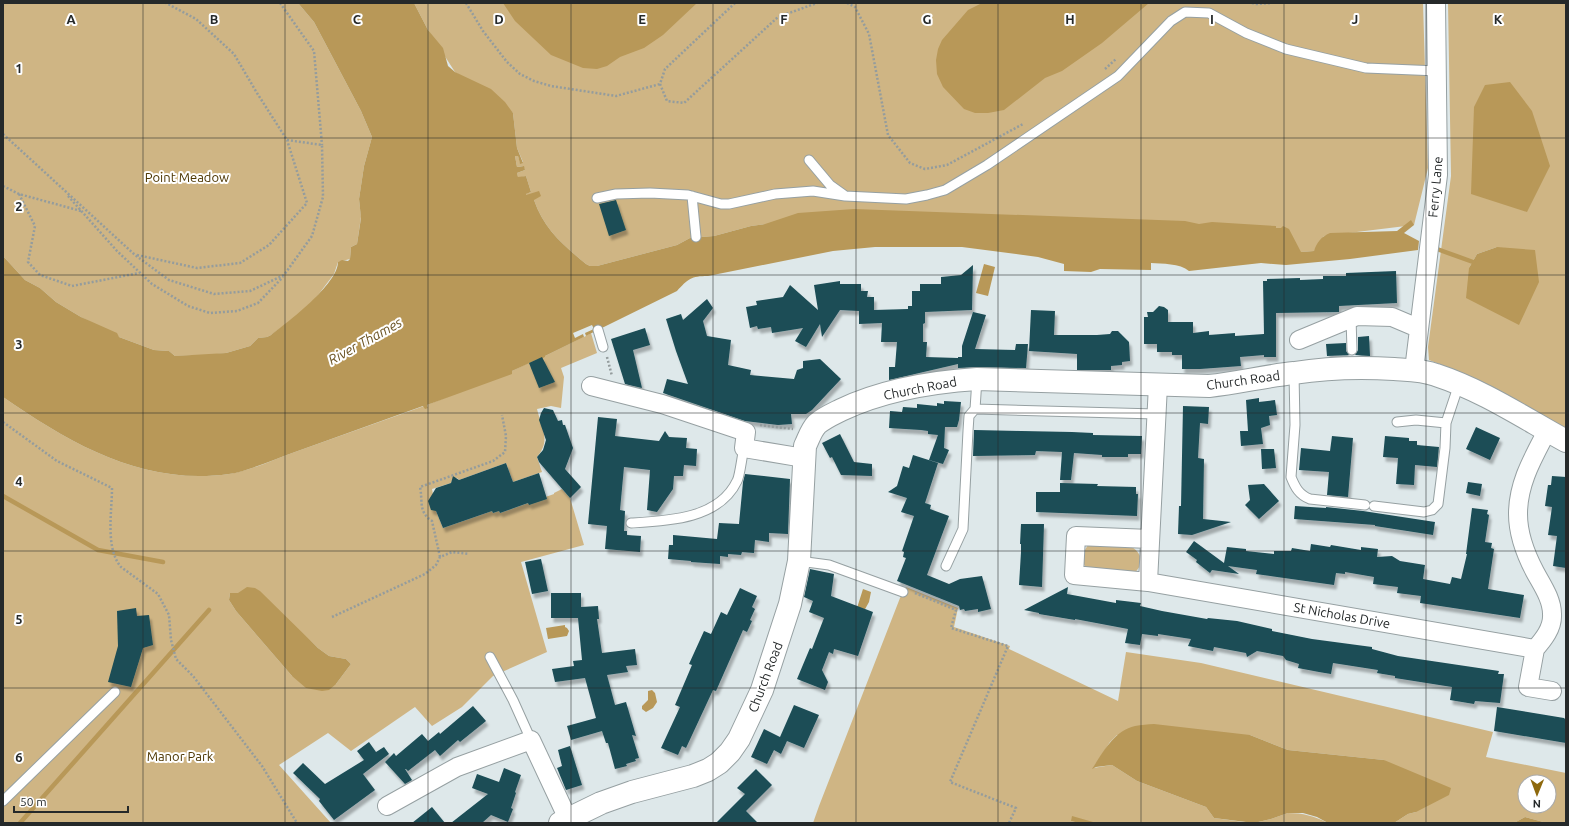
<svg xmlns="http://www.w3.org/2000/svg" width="1569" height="826" font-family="Ubuntu,sans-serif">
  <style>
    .green { fill: #cfb584; fill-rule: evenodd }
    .water { fill: #b89858 }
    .pier { fill: #dee8ea }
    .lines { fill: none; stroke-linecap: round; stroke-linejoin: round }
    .stream { stroke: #b89858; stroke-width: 4.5 }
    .building { fill: #1b4d56; filter: url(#shadow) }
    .lane-casing { stroke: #96a0a2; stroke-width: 11 }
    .street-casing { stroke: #96a0a2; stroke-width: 20 }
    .secondary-casing { stroke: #96a0a2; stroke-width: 24 }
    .path { stroke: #949c9d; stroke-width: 2.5; stroke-dasharray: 2 2; stroke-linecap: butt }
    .lane { stroke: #fff; stroke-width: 9 }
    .street { stroke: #fff; stroke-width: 18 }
    .secondary { stroke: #fff; stroke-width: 22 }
    .grid { fill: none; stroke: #25292a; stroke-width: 1; stroke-opacity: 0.55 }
    .labels { text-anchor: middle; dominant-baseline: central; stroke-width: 4; stroke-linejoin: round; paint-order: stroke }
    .park-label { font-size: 13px; fill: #4c3500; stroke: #fff }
    .street-label { font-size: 13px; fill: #25292a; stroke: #fff }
    .water-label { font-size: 14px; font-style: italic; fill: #6b5323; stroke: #fff }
    .grid-label { font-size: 13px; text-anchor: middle; font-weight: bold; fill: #25292a; stroke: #fff; stroke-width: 4; stroke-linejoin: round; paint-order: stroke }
  </style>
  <defs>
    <filter id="shadow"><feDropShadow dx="2.5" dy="4.5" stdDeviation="1" flood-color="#0004"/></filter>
  </defs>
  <rect width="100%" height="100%" fill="#dee8ea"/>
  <path class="green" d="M3 3H298L314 22 361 111 372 137 364 166 359 199 361 217 357 244 351 247 350 259 338 262 334 274 315 299 296 317 271 335 267 337 258 338 250 346 226 353 208 355 175 356 169 351 154 350 119 337 81 317 56 302 40 288 25 280 3 256Z
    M414 3H1423L1428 168 1414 225 1324 236 1314 251 1301 252 765 224 751 226 714 236 690 238 677 245 597 266H590L586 264C563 245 544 229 534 200L526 196 525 194 531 192 526 176 518 178 517 173 525 170 523 166 517 167 515 156H518L520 163 523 162 517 148 513 113 455 72 428 30Z
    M1448 3H1566V428L1457 371 1429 360 1428 347 1451 176ZM1497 247 1469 268 1477 254Z
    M591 333 597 353 561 368 564 377 561 408 551 406 537 409C542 430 551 440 537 457L542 472 513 482 506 463 459 480 457 478 452 480 451 483 432 489 436 511 443 528 492 511 493 513 499 511 500 513 554 494V493L562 489 570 498 584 545 521 562 547 652 493 676 462 707 432 726 415 707 351 751 328 733 279 765 331 823H3V397C71 444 143 486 229 474 250 471 275 459 295 452 338 437 381 421 424 406L428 408 427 405 512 371 538 358 545 357V356ZM230 593H238L302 633 318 648 329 656 346 659 351 664 336 684 292 676 236 611 229 600Z
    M1088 545C1104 545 1133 538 1140 556 1144 563 1138 569 1133 575L1087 570C1081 560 1081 555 1088 545Z
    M906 587 958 608 954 627 1010 646 1009 649 1118 701 1126 652 1201 663 1493 732 1486 757 1566 773V823H1547L1525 817 1514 823H1394L1408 814 1416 812 1384 760 1288 750 1250 735H1117L1110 742 1093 768 1112 765 1137 781 1206 807 1214 818 1251 823H1097L1071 821 1079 823H813L819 806 900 598ZM1525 782H1549V806H1525Z
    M1288 813C1303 813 1314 816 1328 823H1254L1271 819Z"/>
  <path class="water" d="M298 3H414L428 30 443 48 448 66 455 72 491 89 505 102 513 113 517 148 523 163 520 164 518 156H515L517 167 524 166 525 170 517 173 518 177 526 176 531 192 526 194V195L539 191 541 196 534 200C544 229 563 245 586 264L590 266H597L677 245 690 238 714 236 751 226 765 224 798 213 854 209 1185 221 1199 224 1212 222 1276 226V228H1281L1283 226 1289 229 1301 252 1314 251C1317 242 1321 237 1330 233L1397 231 1411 220 1414 225 1404 233 1419 241 1418 250 1350 259 1286 265 1261 263 1189 271C1180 263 1162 264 1151 263V270L1100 269 1091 272 1064 271V264L1038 257 962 247H875L833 251 708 276C691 276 688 279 677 291L545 356V357L539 360 538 359 512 371V374L427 405 428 408 425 409 423 406C380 421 338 437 295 452 275 459 249 471 229 474 143 486 71 444 3 397V256L25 280 40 288 56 302 81 317 117 333 119 337 154 350 169 351 175 356 226 353 250 346 258 338 267 337 271 335C288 322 338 284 338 262L342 260 348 261 350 259 351 247 357 244 361 218 359 199 364 166 372 137 361 111 314 22Z
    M503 3H697L663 35 644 48 620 57 607 66 597 69 583 68 551 55 515 21Z
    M982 3H1149L1102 43 1062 71 1045 78 1004 110 988 113H975L964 109 943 87 937 74 936 60 938 49 942 40 968 10Z
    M1510 82 1532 111 1550 166 1527 212 1471 194 1474 107 1485 85Z
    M1497 247 1535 250 1539 282 1519 325 1466 298 1469 268 1477 254Z
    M984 264 995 267 988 296 976 293Z
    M247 587 255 588 260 591 318 648 329 656 346 659 351 664 336 684 329 690 322 691 306 688 292 676 236 611 229 600 230 593H238Z
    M863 589 871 592 869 602 864 611 857 608Z
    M565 625V627L567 628 569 631 567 636 548 639 546 628Z
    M652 690 655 693 657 702 653 708 646 712 642 709V706L648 700V691Z
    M1154 724 1250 735 1288 750 1384 760 1451 788 1449 795 1416 812 1408 814 1394 823H1328L1317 817 1303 813H1288L1271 819 1254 823 1214 818 1206 807 1137 781 1112 765 1096 767 1092 769C1103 752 1114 731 1135 726 1141 725 1148 724 1154 724Z
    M1072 816 1093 822 1097 823H1079L1071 821Z
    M1525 817 1547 823H1514Z"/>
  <path class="pier" d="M592 325 594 329 585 333 586 336 584 337 583 334 575 338 573 333Z"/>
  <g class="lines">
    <path class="stream" d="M1437 249 1473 262
      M3 496 98 550 163 562
      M20 823 209 610"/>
  </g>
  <path class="building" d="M616 200 626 230 609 236 599 204Z
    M973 265 972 310 925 312V323L923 324V342H927L926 357 958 358V357H962V346L973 312 986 315 975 349 1015 350 1016 344H1028L1026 368 977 367 958 368V364L889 380V367H895L897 342H881L882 323 859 324V311L840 310 822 337 820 324 806 347 795 341 803 328 772 333 771 327 758 329 757 326 750 328 746 307 757 305 756 301 783 297 790 285 818 310 814 285 840 281V284H861V291H868L867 297H874V310L908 309V306H912V291H920V284H941V277L961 275Z
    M1396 271 1397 303 1339 306V312L1276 313V357H1264V355L1240 357 1241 366 1200 369H1182V355H1172V352H1157V344H1144V317H1148L1147 312H1153L1159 306 1164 307 1168 310V322H1193V333L1209 331V335L1235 333V336L1264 334 1263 281H1267V279L1300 278V280L1323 279V276H1346V273Z
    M707 299 713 308 703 321 707 336 731 340 728 365 751 370 750 375 794 379 797 370 803 368V361L820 359 841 379 812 410 806 414H791L792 424 778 425 745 421 663 393 667 379 688 384 676 351 666 319 681 314 683 320Z
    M1031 310 1055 311 1054 335H1097L1110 334 1112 331H1118L1129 342 1130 361 1122 362V365L1111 366V370H1077V354L1029 351Z
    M645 328 650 345 633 350 642 388 625 384 611 339Z
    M1369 336 1370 356 1355 355 1358 350V337Z
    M1346 343V351L1349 355 1327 356 1326 344Z
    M542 357 555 382 539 388 529 363Z
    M1259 398V402L1275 400 1277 415 1269 416 1270 425 1261 428 1263 444 1241 446 1240 431H1248L1246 400Z
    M944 401 961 402 959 420 957 427H945L944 448 949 450 943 464 929 460 938 435 928 434V431L921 430 889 428 890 411 902 412 903 407 917 408V404L937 406V403L944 404Z
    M1183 406 1209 407 1208 424 1200 423 1198 458 1204 459 1203 519 1231 522 1192 535 1178 534 1179 506H1181Z
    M544 408 553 410 558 421 562 420 563 425H565L573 448 565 469 581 487 570 498 539 462 537 457 543 450 546 440 539 420 541 413Z
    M598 417 617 419 615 436 659 441 665 431 669 437 687 438 686 448 697 449 696 466 684 465 683 476H674L673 489 657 512 647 510 650 470 624 467 620 510 625 511 624 531H627V535L641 536 640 552 605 549 607 526 588 524Z
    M1476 427 1500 438 1490 460 1466 449Z
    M974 430 1072 432 1093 433V435L1142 436 1141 454H1128V457H1102V455L1074 453 1071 480H1060L1062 452 1036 451 1035 455 973 456Z
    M840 434 854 462 872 464V476L841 475 832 457 830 458 822 443Z
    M1332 436 1353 438 1348 497 1327 495 1329 472 1299 470 1301 448 1330 451Z
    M1385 436 1409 438V441H1417V445L1439 447 1437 467 1415 465 1414 485 1396 484 1398 458 1383 457Z
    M1261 449H1274L1276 468 1262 469Z
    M913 455 938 463 925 503 931 505 930 509 949 516 927 575 949 584 960 579 982 576 991 609 978 612V609L965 611 964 609 960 610 959 606 897 581 906 558 903 557 904 552 902 551 914 516 901 512 907 498 888 492 897 486 903 466 909 468Z
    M506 463 513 482 539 473 547 499 529 505 528 503 500 513 499 511 493 513 492 511 443 528 436 511 431 510 428 501 436 488 451 483 453 476 459 480Z
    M745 474 790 479 788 534 769 533V542L755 540 754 553 742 552 741 555 728 554V557L720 556V564L691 562V561L668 559 669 545H673V535L717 539 719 523 739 524 743 482Z
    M1552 476 1566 477V568L1553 566 1557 536 1548 535 1552 507 1545 506 1548 485H1551Z
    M1468 482 1482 484 1480 496 1466 493Z
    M1060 483 1098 484 1097 486 1136 487V494H1138L1137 516 1036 512V492H1060Z
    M1264 484 1279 501 1259 519 1245 505 1250 500 1248 485Z
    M1295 506 1326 508V507L1363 511 1435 522 1433 535 1375 526V525L1294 519Z
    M1472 508 1488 510 1487 514 1489 515 1485 542 1492 543 1491 548 1494 549 1488 589 1524 595 1520 618 1420 603 1421 596 1397 593 1398 587 1373 584 1374 577 1345 572V574L1336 573 1334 585 1256 574 1257 570 1228 566 1239 574 1212 570 1210 573 1196 562 1197 560 1186 552 1194 541 1224 563 1227 547 1246 549V551L1274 554V551H1291L1292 548 1310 551 1311 544 1330 547 1331 545 1361 550V547L1378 549 1377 557 1392 556 1400 561 1425 565 1423 579 1450 584 1452 577 1461 579 1467 554H1466Z
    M1021 524H1044L1042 587 1019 585 1021 552V544H1020Z
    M541 559 548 591 532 594 525 562Z
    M810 569 834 574 831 596 873 612 858 656 834 649 833 654 829 652 822 670 828 682 825 690 797 679 810 648 812 649 824 618 809 612 813 601 804 597Z
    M1068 587 1067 594 1116 603V600L1141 603 1140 606 1162 611 1207 619 1208 618 1237 621 1272 629V631L1312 639 1372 647V649L1398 656 1499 671 1498 674H1504L1500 703 1475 701 1474 704 1450 700 1452 687 1395 678V676L1377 673 1378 670 1333 663 1331 674 1319 672 1298 668 1299 664 1286 660 1283 656 1257 651 1247 657 1246 653 1214 647 1213 651 1188 646 1191 639 1158 634V636L1142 634 1140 645 1125 643 1128 629 1075 619V620L1039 614V613L1024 610Z
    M740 588 757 596 752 607 755 609 750 620 752 621 747 632 743 630 716 691 713 690 686 748 682 746 678 755 661 748 680 707 675 705 692 665 689 664 704 631 711 634 721 612 727 615Z
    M551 593H581V607L598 606 599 619H597L602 653 635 649 637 665 626 666 628 672 607 675 615 705 626 702 636 736 632 735 639 758 635 759 636 761 626 764 627 766 615 769 608 743H606L602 731 571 740 567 726 596 718 585 678 555 682 552 669 574 666 573 661 582 660 578 618H551Z
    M136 608 137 616 149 615 153 645 143 648 131 687 108 682 118 646 117 611Z
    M794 705 819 715 804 748 787 741 781 754 774 750 767 764 751 757 764 729 780 737Z
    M473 706 486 721 460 742 458 740 440 756 435 750 408 771 406 769H405L412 780 405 784 385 762 394 753 396 756 422 734 428 741 439 732 440 734Z
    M1497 707 1564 718 1566 720V743L1494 731Z
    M369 742 376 752 384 747 389 754 363 774 375 790 334 820 319 801 320 799 293 773 303 763 325 784 364 760 357 751Z
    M570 746 582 785 566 790 557 768 562 766 558 750Z
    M504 768 521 775 515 792 516 793 511 808 513 809 508 822 491 815 482 823H451L488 794 472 788 477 774 499 782Z
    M756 769 772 785 746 811 758 823H716L745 794 737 788Z
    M432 807 445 823H412Z"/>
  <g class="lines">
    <g class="lane-casing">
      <path id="lane" d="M809 160 830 185 844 195
        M692 196 696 237
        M597 198 616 194 650 193 688 195 721 204H729L775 194 813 191 845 196 906 199 927 195 945 190 987 165 1118 76 1171 21 1185 12 1209 13 1246 33 1286 49 1366 68 1438 71
        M1351 318 1352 350
        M598 330 603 347
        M1294 373 1295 425 1291 477C1295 487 1299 495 1310 499L1365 505
        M977 379 975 409 1156 414
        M1397 422 1416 420 1446 423 1459 384
        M1374 506 1424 512 1432 510 1438 504 1445 448 1446 423
        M631 523C668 521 719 519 737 481 740 476 742 455 744 448
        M799 561 829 565 903 592
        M946 566 963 529 968 431 969 416 975 409
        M490 657 513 700 531 740
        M3 801 115 692"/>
    </g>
    <g class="street-casing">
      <path id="street" d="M1299 340 1357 316 1392 317 1418 328
        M1414 370 1438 175 1436 3
        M591 386 662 404 746 432 744 448 804 458
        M1150 539 1076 536 1074 575 1148 582 1535 649C1543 640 1553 628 1552 614 1552 599 1542 585 1535 572 1526 555 1518 534 1518 514 1518 483 1533 458 1547 431
        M1148 582 1158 385
        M1535 649 1528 687 1552 691
        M387 806 457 767 531 740 568 819"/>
    </g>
    <g class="secondary-casing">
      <path id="secondary" d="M560 823 601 803 632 792 693 776 708 770 719 763 730 752 739 739 762 690 790 604 799 561 805 446C809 438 811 430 817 424 824 418 833 414 841 410 883 390 931 382 977 379L1209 386C1238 383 1265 376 1294 373 1326 368 1361 367 1394 369 1408 370 1423 370 1436 375 1482 390 1524 418 1566 441"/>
    </g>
    <path class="path" d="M280 3 314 51 322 145
      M466 3 483 31 507 62 520 74 534 81 551 86 616 96 660 84
      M735 3 665 69 660 84 667 101 684 103 778 17 817 3
      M847 3 855 7 869 34 888 135 910 163 925 169 947 165 1023 124
      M1252 3 1256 4 1272 3
      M1105 69 1116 59
      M3 134 135 255 169 280 214 294 250 291 284 275 312 236 323 197 322 145 287 140 257 93 234 54 196 19 166 3
      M3 186 19 194 81 211
      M19 194 35 226 28 262 40 275 72 286 139 273
      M68 196 117 251 152 284 188 306 210 313 237 311 258 303 283 277
      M137 255 197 268 240 263 269 245 307 203 287 140
      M607 357 612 376
      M3 422 57 461 112 488C112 512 105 548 121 567L158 594 169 615 171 640 176 659 193 676 262 766 297 823
      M760 425 793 429
      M440 557 432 521C418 512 423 501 420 487L493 461 505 452 506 436 502 415
      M915 593 956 610 951 628 1008 646 950 782 1016 808 1009 823
      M332 617 425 574 436 565 440 557 452 552 469 554"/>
    <use href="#lane" class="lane"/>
    <use href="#street" class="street"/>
    <use href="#secondary" class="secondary"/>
  </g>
  <path class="grid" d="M143 3V823M285 3V823M428 3V823M571 3V823M713 3V823M856 3V823M998 3V823M1141 3V823M1284 3V823M1426 3V823M3 138H1566M3 275H1566M3 413H1566M3 551H1566M3 688H1566"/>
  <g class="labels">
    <g class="park-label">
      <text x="187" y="177">Point Meadow</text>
      <text x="180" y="756">Manor Park</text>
    </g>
    <g class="street-label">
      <text transform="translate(1435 187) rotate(-85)">Ferry Lane</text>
      <text transform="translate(1243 380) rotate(-8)">Church Road</text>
      <text transform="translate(920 388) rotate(-11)">Church Road</text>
      <text transform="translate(1342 615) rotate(10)">St Nicholas Drive</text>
      <text transform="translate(765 677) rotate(-69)">Church Road</text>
    </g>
    <g class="water-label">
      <text transform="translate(365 341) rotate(-29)">River Thames</text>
    </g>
  </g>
  <g class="grid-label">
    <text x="71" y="24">A</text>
    <text x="214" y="24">B</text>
    <text x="357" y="24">C</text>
    <text x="499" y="24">D</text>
    <text x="642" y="24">E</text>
    <text x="784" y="24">F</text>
    <text x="927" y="24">G</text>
    <text x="1070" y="24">H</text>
    <text x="1212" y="24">I</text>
    <text x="1355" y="24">J</text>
    <text x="1498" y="24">K</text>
    <text x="19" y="73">1</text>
    <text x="19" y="211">2</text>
    <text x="19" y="349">3</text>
    <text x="19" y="486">4</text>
    <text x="19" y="624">5</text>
    <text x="19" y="762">6</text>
  </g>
  <rect width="1569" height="826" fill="none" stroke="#25292a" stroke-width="8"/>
  <g transform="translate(1537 794) rotate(181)"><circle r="19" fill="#ffffff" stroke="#a8a9aa"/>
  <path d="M0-3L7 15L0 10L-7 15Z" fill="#8e690d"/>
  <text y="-6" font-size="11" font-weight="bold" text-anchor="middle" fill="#25292a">N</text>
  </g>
  <path d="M14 806v6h114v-6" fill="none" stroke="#25292a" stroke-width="2"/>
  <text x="20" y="806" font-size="12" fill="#25292a" stroke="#ffffff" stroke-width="3" paint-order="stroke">50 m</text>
</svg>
